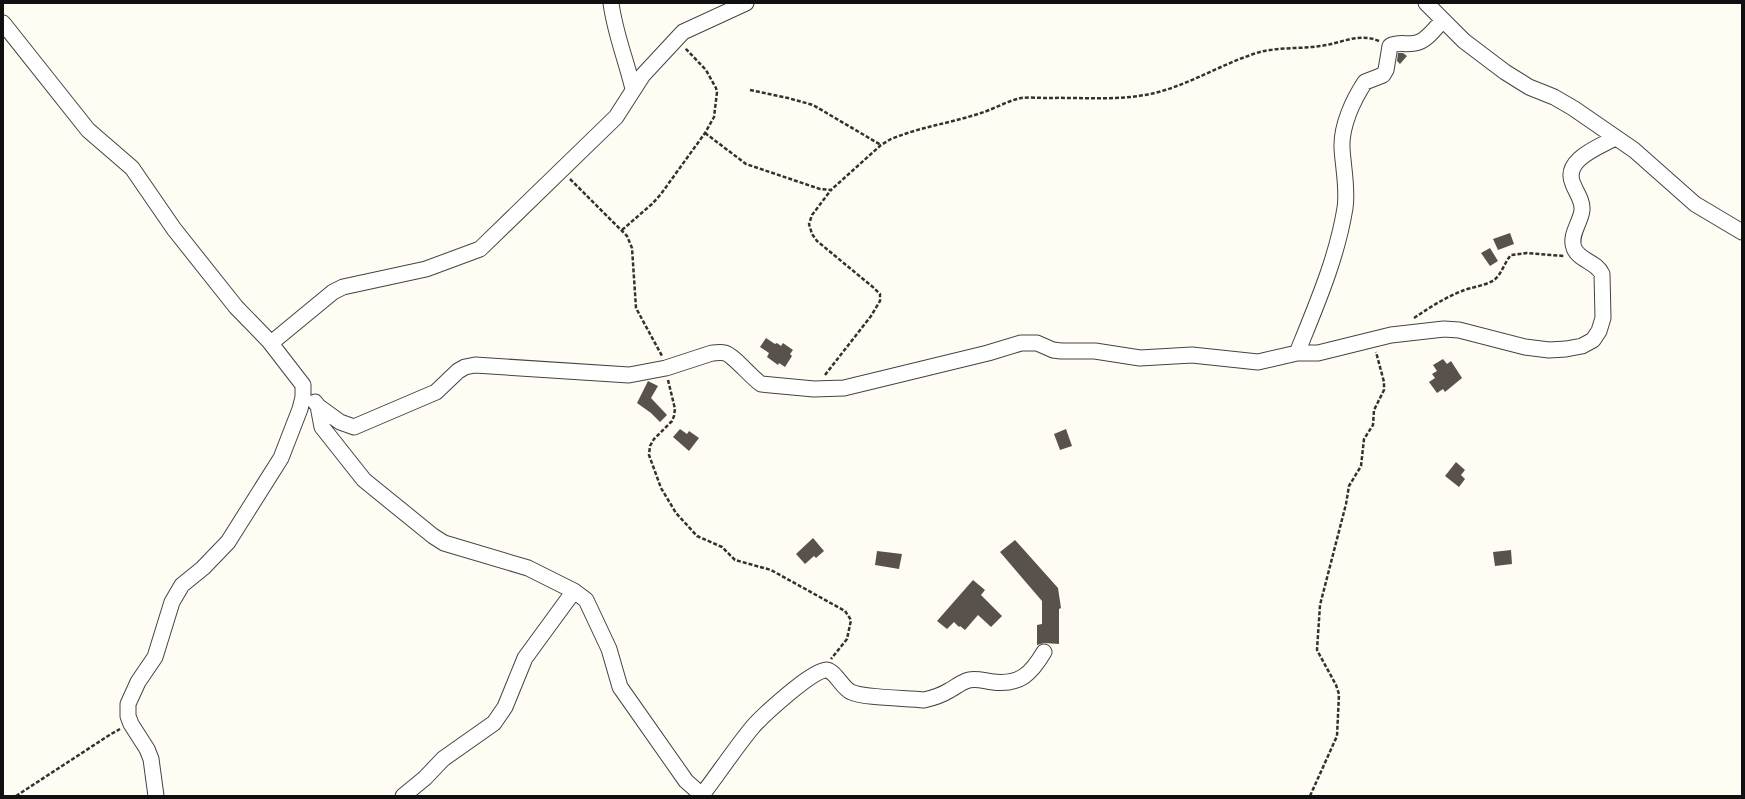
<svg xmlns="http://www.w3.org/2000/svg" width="1745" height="799" font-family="'Zilla Slab',serif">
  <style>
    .building { fill: #59514c }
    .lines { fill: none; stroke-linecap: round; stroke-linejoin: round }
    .minor-casing { stroke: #434343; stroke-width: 17 }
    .path { stroke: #323232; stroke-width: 2.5; stroke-dasharray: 4 2; stroke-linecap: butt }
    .minor { stroke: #fff; stroke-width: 15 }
  </style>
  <rect width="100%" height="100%" fill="#fffdf3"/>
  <path class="building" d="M1398 53H1403L1407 56 1400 64 1397 61Z
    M1510 233 1514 244 1498 250 1493 239Z
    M1490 248 1498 261 1490 266 1481 253Z
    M766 338 775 344 777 343 781 346 783 343 793 350 790 354 792 356 785 367 779 363 778 365 767 357 769 353 760 347Z
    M1443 359 1447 364 1451 361 1462 378 1445 392 1443 389 1437 393 1429 382 1435 378 1432 374 1437 371 1433 365Z
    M648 381 658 386 651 398 667 415 660 422 651 413 637 403Z
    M680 429 687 434 689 431 699 438 689 451 673 437Z
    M1066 429 1072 446 1060 450 1054 434Z
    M1456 462 1465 470 1461 475 1465 479 1459 487 1445 476Z
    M813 538 824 551 816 558 814 556 805 564 796 554Z
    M1015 540 1058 588 1061 608 1059 609V644L1044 643 1037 645V625L1042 624V601L1000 552Z
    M1511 550 1512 564 1495 566 1493 552Z
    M877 551 902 554 899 569 875 565Z
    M973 580 985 590 981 595 1002 616 991 627 978 615 965 630 960 626 959 627 954 622 947 629 937 621Z"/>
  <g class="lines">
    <g class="minor-casing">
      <path id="minor" d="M611 3C615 34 626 59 633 89
        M1426 3 1464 41 1505 72 1529 87 1554 97 1573 108 1634 150 1695 204 1742 232
        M3 23 88 130 132 168 174 229 236 307 269 341 303 385V397L300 409 281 458 228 542 203 568 182 585 172 602 155 657 138 682 128 704V716L131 724 147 749 151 759 156 796
        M269 341 276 339 333 292 343 287 426 269 480 249 616 117 643 75 683 32 746 3
        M1297 353C1316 306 1337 258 1345 208 1348 189 1343 167 1342 148 1341 126 1353 100 1365 82L1383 75 1386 70 1390 46C1398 41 1410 46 1419 42 1428 39 1436 27 1443 20
        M315 402 318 406 322 427 364 480 433 536 444 543 528 568 574 591 586 600 609 649 620 687 686 781 703 796
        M318 406 340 422 354 427 436 392 458 371 465 367 475 365 629 375 666 368 712 353C716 353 720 352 725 353 733 355 752 378 761 384L814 389 844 388 988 353 1021 343H1037L1053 350 1061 351H1095L1140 358 1192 355 1258 362 1297 353H1318L1391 335 1444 329 1459 330 1525 347 1549 350 1566 349 1582 346 1593 340 1599 331 1603 318 1602 274C1596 261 1579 261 1574 248 1569 235 1581 222 1582 210 1583 201 1576 192 1573 184 1562 160 1599 147 1615 138
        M702 795C718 774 734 750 751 729 760 718 815 667 827 670 836 672 842 688 851 692 863 698 908 698 924 700 933 698 942 695 950 690 956 687 961 682 969 680 977 678 984 681 993 682 1020 685 1031 674 1044 652
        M403 796 425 778 443 759 494 723 505 707 525 658 574 591"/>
    </g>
    <path class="path" d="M750 90 788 98 813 105 881 145
      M705 133 746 164 820 189 831 190 881 145 891 139C920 127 951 123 981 113 994 109 1007 101 1021 98 1029 97 1039 98 1048 98 1085 97 1125 102 1162 91 1196 81 1226 62 1260 52 1279 47 1300 49 1320 46 1340 44 1358 32 1379 41
      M570 179 627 236 632 248 636 308 662 356
      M622 230 652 204 661 194 705 133 714 117 717 92 716 88 706 70 685 48
      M1414 318C1429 308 1444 298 1462 291 1471 287 1485 286 1494 280 1502 274 1504 263 1511 255L1527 253 1564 256
      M825 375 871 316 880 301V294L874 288 817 241 812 234 809 224 812 215 831 190
      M668 380 675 409 674 416 672 421 654 439 650 446 649 455 661 488 676 513 697 536 722 547 735 560 771 570 845 611 851 620 847 639 831 659
      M16 796 111 734 120 729
      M1310 796 1337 736 1339 694 1336 685 1317 650 1320 605 1346 504 1349 486 1361 466 1364 439 1373 425 1374 410 1384 390V382L1376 352"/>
    <use href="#minor" class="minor"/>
  </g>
  <rect width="1745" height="799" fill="none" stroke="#101010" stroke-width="8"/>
</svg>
